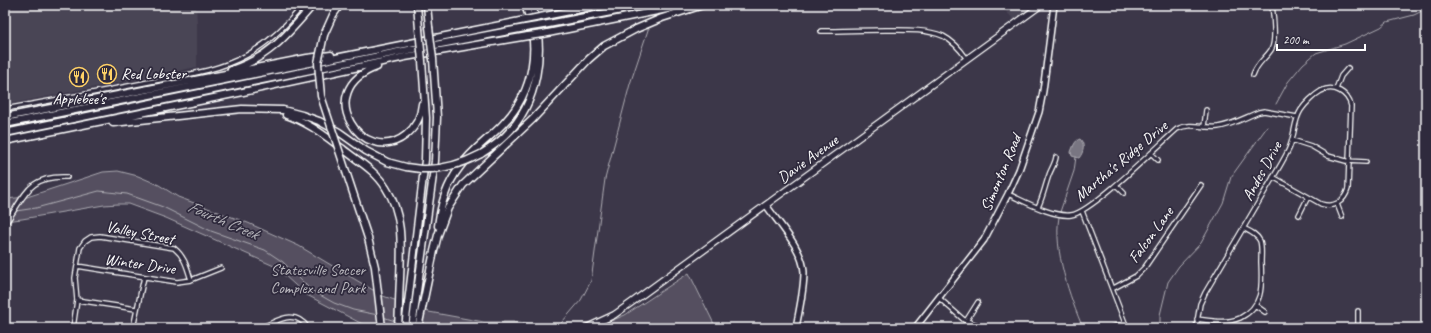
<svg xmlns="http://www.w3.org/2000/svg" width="1431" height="333" font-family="Caveat,sans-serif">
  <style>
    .built { fill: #494455 }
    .green { fill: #555060; stroke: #aaa8b0 }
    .water { fill: #797682; stroke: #afadb4 }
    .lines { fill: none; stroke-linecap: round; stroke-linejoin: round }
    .stream { stroke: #afadb4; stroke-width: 1 }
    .street-casing { stroke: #fff; stroke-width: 6 }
    .secondary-casing { stroke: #fff; stroke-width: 8 }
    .primary-casing { stroke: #fff; stroke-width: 8 }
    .highway-casing { stroke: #fff; stroke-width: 9 }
    .street { stroke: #2f2a3d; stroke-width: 3.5 }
    .secondary { stroke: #2f2a3d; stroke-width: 5 }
    .primary { stroke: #2f2a3d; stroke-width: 5.5 }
    .highway { stroke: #2f2a3d; stroke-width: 6 }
    .highway-bridge-casing { stroke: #fff; stroke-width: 9; stroke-linecap: butt }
    .highway-bridge { stroke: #2f2a3d; stroke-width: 6 }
    .labels { text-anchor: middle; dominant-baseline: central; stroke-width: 3.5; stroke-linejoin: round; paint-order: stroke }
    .poi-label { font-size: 16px; fill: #fff; stroke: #2f2a3d; text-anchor: start }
    .street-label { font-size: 16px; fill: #fff; stroke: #2f2a3d }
    .park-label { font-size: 16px; fill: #bbb9bf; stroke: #2f2a3d }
    .water-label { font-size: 17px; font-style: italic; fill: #b5b4ba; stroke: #2f2a3d }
  </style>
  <rect width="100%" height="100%" fill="#3c3749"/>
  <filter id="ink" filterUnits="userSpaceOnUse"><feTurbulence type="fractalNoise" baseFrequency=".025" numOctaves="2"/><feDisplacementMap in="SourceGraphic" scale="8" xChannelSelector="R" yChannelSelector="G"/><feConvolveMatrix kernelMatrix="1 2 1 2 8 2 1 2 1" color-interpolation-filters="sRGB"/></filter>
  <g filter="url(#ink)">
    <path class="built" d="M5 5H196L197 23V67L5 105Z
      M1000 5H1033L1015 21Z"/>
    <path class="green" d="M118 171 138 176 159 185 178 197 248 223 299 246 383 296 429 312 484 322H519L554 328H373L366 326 305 294 274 266 166 218 128 204H118L104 205 22 219 5 221V199L27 197 103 172Z
      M689 273 716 328H594L625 315Z"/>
    <path class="water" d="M1080 139C1085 144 1084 152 1079 158L1072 156 1071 152C1073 147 1075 140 1080 139Z"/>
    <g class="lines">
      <path class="stream" d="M1276 104 1288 82 1303 64 1316 53 1345 44 1381 27 1387 22 1414 15 1426 9
        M5 211H12
        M16 211 36 208 99 191 127 194 163 207 211 231 265 250 283 262 311 290 334 303 353 310 378 315
        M1060 212 1074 171 1076 157
        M1059 217C1053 250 1070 298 1083 328
        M383 317 395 321
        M557 328 581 300 591 281 605 179 630 84 649 27
        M1160 328V315L1168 282 1179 266 1201 243 1223 203 1231 177 1267 127"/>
      <g class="street-casing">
        <path id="street" d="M821 31C843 31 864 30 886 30 905 30 925 29 943 36 953 41 961 50 967 59
          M1253 75C1257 63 1265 59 1271 50 1277 41 1273 15 1272 5
          M1336 89 1341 76 1348 68
          M5 109C55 100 104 91 154 81 186 75 218 71 247 55 268 43 288 24 303 5
          M1204 127 1206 110
          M1292 140 1311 146 1328 156 1346 161 1366 162
          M1151 153 1158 160
          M1116 185 1124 193
          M1008 194C1026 202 1052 217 1071 215 1091 213 1159 145 1177 129 1192 122 1203 129 1218 127 1232 125 1246 117 1259 112L1264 111 1297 117
          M1337 204 1342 217
          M1038 207C1043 197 1045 186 1049 175 1051 169 1055 164 1056 157
          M1082 211 1127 328
          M1299 215 1308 197
          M5 224C25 197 27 175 67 177
          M77 266 177 282 191 280 221 268
          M1112 289 1136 276 1145 267 1201 185
          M939 298 964 320 986 328
          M77 300 136 309
          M1255 305 1265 312
          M1197 319C1212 321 1226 324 1240 318 1264 306 1262 285 1261 262 1261 256 1262 247 1260 241 1257 234 1249 231 1243 228
          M966 321 978 302
          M73 328 77 300 75 278 80 248 85 241 91 237 100 236 174 248C185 257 187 267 191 280
          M133 328 144 277
          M260 328C278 321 294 308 308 328
          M1110 328 1125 323
          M1196 328 1200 304 1205 293C1224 261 1242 230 1261 198 1270 182 1280 167 1288 151 1295 138 1293 122 1301 110 1305 104 1314 95 1321 91 1334 84 1348 93 1351 106L1348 189C1344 202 1334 208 1321 204L1273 177
          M1358 328V311"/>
      </g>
      <g class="secondary-casing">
        <path id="secondary" d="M766 205C779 224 803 249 804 272 804 291 799 310 796 328
          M915 328 984 240 1008 194 1019 170 1039 112 1043 91 1054 5"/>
      </g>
      <g class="primary-casing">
        <path id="primary" d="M586 328 614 315 631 303 1041 5"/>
      </g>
      <g class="highway-casing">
        <path id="highway" d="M417 5 419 29
          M427 5 429 27
          M540 17 600 5
          M543 25 648 5
          M543 34 687 5
          M324 35 333 15 340 5
          M377 67C311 90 363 169 406 135 416 127 421 116 422 104
          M231 70C269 58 288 34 313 5
          M286 115C308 122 325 136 343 149 358 161 376 171 386 188 404 215 401 248 400 279 399 295 399 312 398 328
          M5 117 307 58 331 55
          M113 123 242 109 283 110 302 115 319 121 339 132 366 151 387 162 406 167 421 169
          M5 124 525 20
          M5 133 398 52 525 28
          M5 141 243 92 405 57 528 36
          M481 154C489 149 498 143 505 136 539 103 546 49 532 5
          M438 226C441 204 446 185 460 167 471 150 489 139 503 124 534 92 541 46 525 5
          M433 255 438 235 448 208 463 185 533 119 589 59 604 46 636 29 662 18 703 5
          M405 328 425 160 426 118 422 61
          M412 328 435 161 437 117 433 59
          M418 328 434 251"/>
      </g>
      <use href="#street" class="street"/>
      <use href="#secondary" class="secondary"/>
      <use href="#primary" class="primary"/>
      <use href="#highway" class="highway"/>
      <g class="highway-bridge-casing">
        <path id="highway-bridge" d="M525 20 540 17
          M429 27 433 59
          M525 28 543 25
          M419 29 422 61
          M324 35 318 63 321 96 368 238 375 267 382 328
          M528 36 543 34
          M421 169C442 170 462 164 481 154"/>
      </g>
      <use href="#highway-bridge" class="highway-bridge"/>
    </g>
  </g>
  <defs>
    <g id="restaurant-ring" transform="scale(1)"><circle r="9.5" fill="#2f2a3d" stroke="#ffd166" stroke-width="1.5"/><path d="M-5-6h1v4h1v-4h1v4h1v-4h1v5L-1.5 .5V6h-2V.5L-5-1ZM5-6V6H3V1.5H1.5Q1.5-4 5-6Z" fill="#ffd166"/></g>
  </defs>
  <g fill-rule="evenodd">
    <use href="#restaurant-ring" x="107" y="74"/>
    <use href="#restaurant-ring" x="79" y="77"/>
  </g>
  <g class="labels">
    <g class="poi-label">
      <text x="121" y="74">Red Lobster</text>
      <text x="79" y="99" text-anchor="middle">Applebee's</text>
    </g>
    <g class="street-label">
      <text transform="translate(808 159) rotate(-36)">Davie Avenue</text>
      <text transform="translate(1121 161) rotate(-40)">Martha's Ridge Drive</text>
      <text transform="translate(1262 171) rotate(-61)">Andes Drive</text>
      <text transform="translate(1001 173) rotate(-67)">Simonton Road</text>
      <text transform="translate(140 233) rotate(11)">Valley Street</text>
      <text transform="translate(1151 235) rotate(-54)">Falcon Lane</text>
      <text transform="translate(140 264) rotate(8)">Winter Drive</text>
    </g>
    <g class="park-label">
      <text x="318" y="270">Statesville Soccer<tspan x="318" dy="18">Complex and Park</tspan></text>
    </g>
    <g class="water-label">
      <text transform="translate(223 220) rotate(23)">Fourth Creek</text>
    </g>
  </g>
  <rect width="1431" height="333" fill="none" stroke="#2f2a3d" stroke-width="20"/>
  <rect x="10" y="10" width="1411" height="313" fill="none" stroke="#fff" stroke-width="1.5" filter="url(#ink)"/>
  <path d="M1277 44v6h88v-6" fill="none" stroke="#ffffff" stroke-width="2"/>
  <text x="1283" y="44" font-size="12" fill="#ffffff" stroke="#2f2a3d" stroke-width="3" paint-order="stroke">200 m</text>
</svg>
